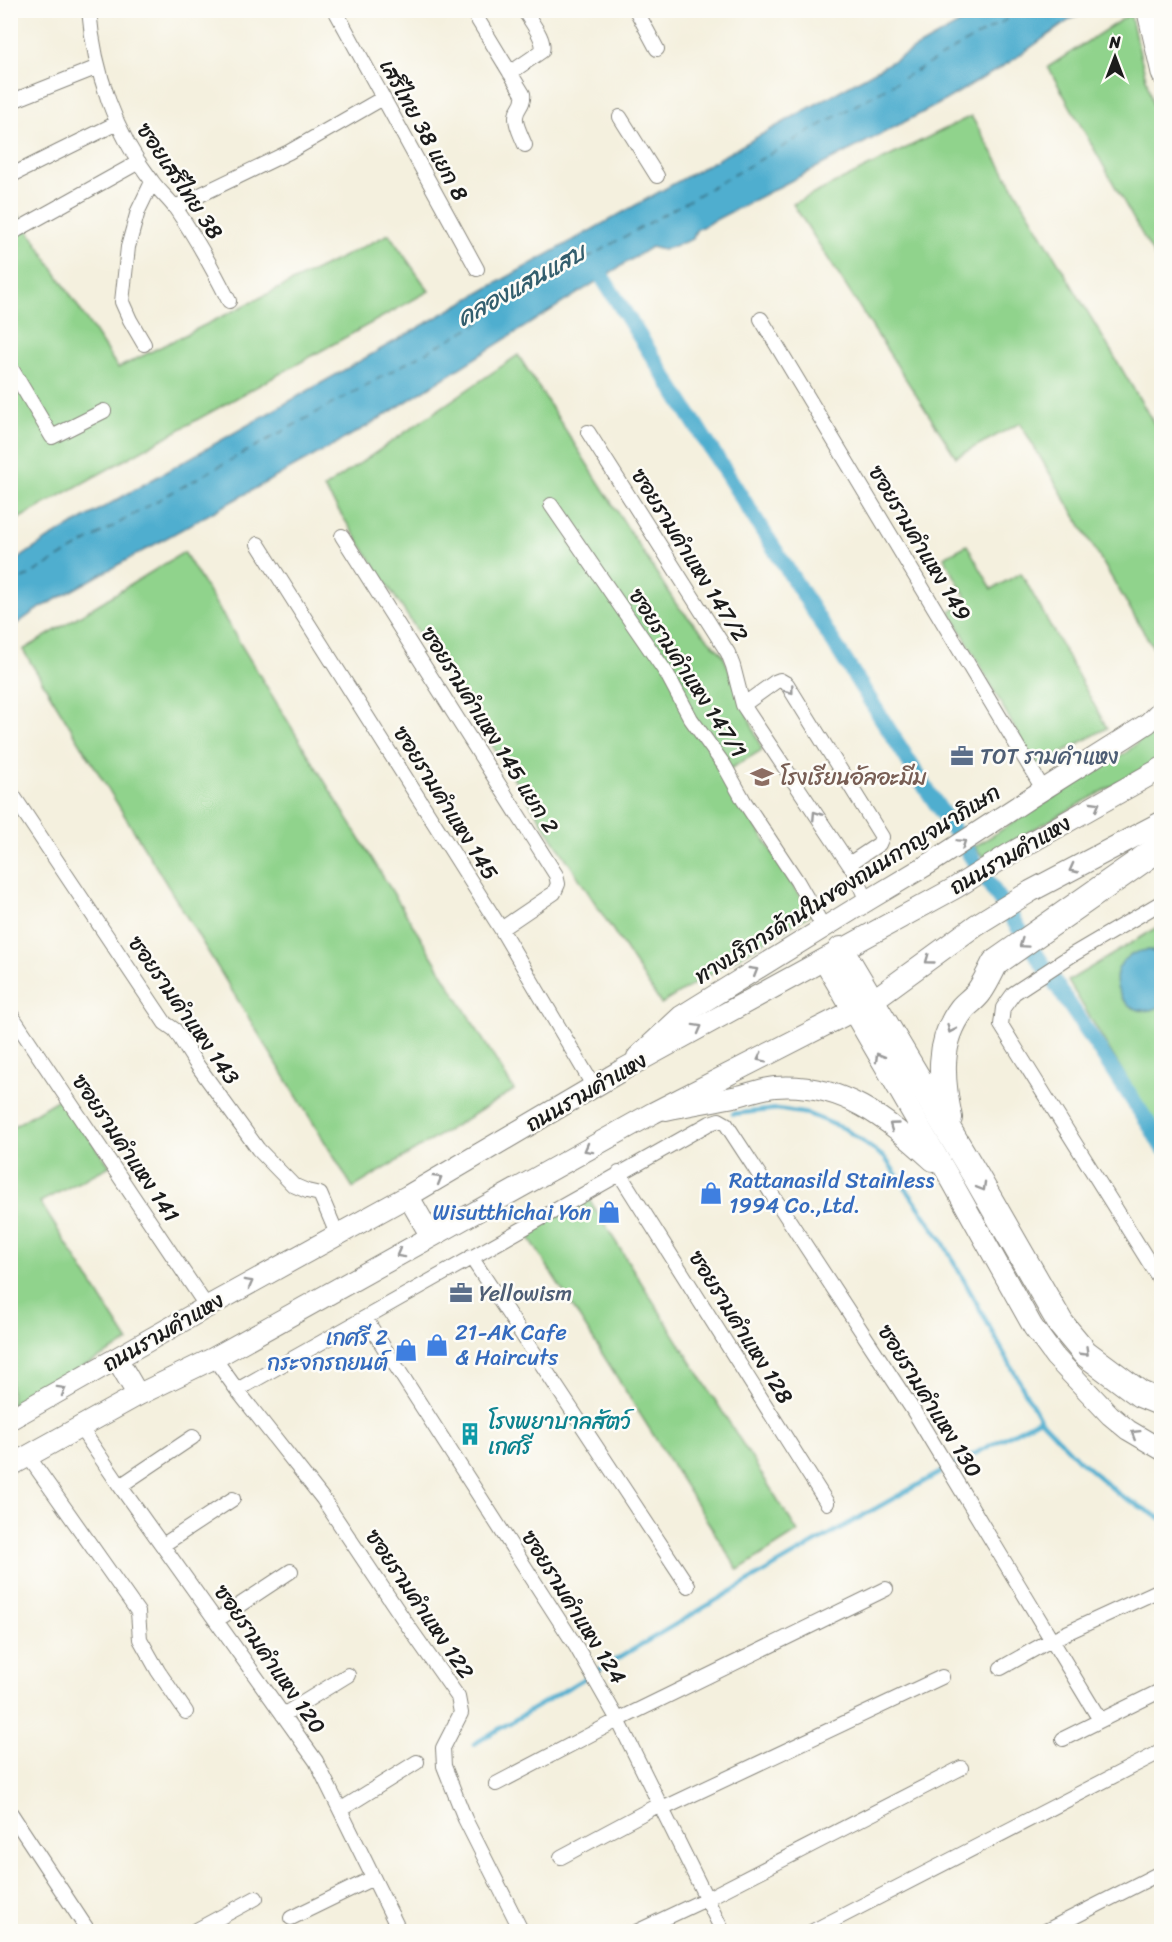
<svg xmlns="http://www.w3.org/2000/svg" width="1172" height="1942" font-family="Sriracha,'Playpen Sans Thai',sans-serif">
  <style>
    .green { fill: #90d38c; stroke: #567854; stroke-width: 1.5 }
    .water { fill: #50aecf; stroke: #366576; stroke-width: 1.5 }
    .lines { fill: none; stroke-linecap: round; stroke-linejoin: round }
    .stream { stroke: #50aecf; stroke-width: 4.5 }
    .canal { stroke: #50aecf; stroke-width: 16 }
    .ferry { stroke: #335e6d; stroke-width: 1.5; stroke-dasharray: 8 6; stroke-linecap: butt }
    .street-casing { stroke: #88867d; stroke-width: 16 }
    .secondary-casing { stroke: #88867d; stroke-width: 22 }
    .primary-casing { stroke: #88867d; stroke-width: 23 }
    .highway-casing { stroke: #88867d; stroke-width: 28 }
    .street { stroke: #fff; stroke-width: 14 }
    .secondary { stroke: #fff; stroke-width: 20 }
    .primary { stroke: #fff; stroke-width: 21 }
    .highway { stroke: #fff; stroke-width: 26 }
    .oneway { stroke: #999 }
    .labels { text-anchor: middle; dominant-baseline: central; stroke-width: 5; stroke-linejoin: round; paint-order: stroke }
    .street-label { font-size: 22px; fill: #1c1c1c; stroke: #fdfcf7 }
    .service-label { font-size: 22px; fill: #4e5e75; stroke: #fdfcf7; text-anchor: start }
    .education-label { font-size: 22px; fill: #785e54; stroke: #fdfcf7; text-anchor: start }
    .shop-label { font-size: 22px; fill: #366cbe; stroke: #fdfcf7; text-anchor: start }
    .culture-label { font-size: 22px; fill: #0d838f; stroke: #fdfcf7; text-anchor: start }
    .water-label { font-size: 24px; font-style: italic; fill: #335e6d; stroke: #fdfcf7 }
  </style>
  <rect width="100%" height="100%" fill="#fdfcf7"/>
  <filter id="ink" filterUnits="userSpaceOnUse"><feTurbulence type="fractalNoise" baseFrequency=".0167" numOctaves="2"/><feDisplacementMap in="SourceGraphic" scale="12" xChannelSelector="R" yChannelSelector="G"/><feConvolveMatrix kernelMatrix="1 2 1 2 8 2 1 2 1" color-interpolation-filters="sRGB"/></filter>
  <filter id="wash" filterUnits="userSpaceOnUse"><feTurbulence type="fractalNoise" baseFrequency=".008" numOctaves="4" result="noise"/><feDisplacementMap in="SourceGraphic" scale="24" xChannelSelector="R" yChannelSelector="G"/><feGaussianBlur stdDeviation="1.35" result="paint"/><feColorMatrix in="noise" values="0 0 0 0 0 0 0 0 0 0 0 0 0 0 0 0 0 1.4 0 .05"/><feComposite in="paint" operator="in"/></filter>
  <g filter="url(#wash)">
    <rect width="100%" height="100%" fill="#f4f0de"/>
    <path class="green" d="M1130 14 1161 138V268L1048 67Z
      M971 116 1161 435V661L1020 423 956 457 793 204Z
      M10 202 118 368 389 234 429 291 11 523Z
      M518 355 676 604 723 655 762 750 723 773 811 914 661 1004 324 488Z
      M967 545 992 589 1021 573 1107 728 1036 767 950 611 968 601 944 557Z
      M184 552 514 1090 353 1188 23 650Z
      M1161 721V759L984 857 974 847 1127 752Z
      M1161 925V1135L1068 981Z
      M60 1098 110 1166 40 1202 129 1342 11 1405V1128Z
      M587 1196 798 1532 738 1570 527 1234Z"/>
    <path class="water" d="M982 11H1087L1071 19 1010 62 937 105 696 230 693 239 663 250 651 247 371 424 35 611 11 628V564L48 539 495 284Z
      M1149 950 1161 955V1006C1117 1029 1093 954 1149 950Z"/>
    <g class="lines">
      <path class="stream" d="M733 1114 777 1109 808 1114 845 1129 885 1158 943 1242 1040 1419 1080 1461 1120 1495 1162 1519
        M474 1744C661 1633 847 1520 1040 1419"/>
      <path class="canal" d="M597 269 927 790 1152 1129 1162 1147"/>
      <path class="ferry" d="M10 586 171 493 479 323 485 300 538 286 1023 10"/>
    </g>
  </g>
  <g filter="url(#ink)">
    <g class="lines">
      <g class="street-casing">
        <path id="street" d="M89 10C94 71 115 133 152 181 159 191 169 199 176 209 196 238 213 269 229 301
          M335 10 477 269
          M472 10 523 94C525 105 516 108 516 117 515 125 522 137 525 145
          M636 10 657 49
          M510 73 542 51C546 39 530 21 524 10
          M10 102 98 67
          M620 117 657 176
          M10 176 117 123
          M175 207 289 152 383 98
          M10 235 17 230 139 162
          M761 319 1043 789
          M144 344 130 320 122 302 128 247 138 211 152 182
          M10 366 52 437 104 411
          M588 432 728 653 733 666 743 705 853 870 867 901
          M551 505 667 674 691 719 724 765 744 801 797 881 824 928
          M342 536 556 875 558 884 554 893 501 929
          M258 544 501 929 594 1087
          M743 705 775 682 780 680 787 684 882 837 879 844 849 864
          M10 791 165 1023 175 1030 195 1062 258 1149 293 1185 307 1191 320 1194 337 1234
          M1162 902 1072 955 1014 993 1003 1008 1001 1025 1162 1283
          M10 1013 207 1307
          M619 1173 827 1503
          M471 1257 688 1586
          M365 1318 577 1648 618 1720 723 1932
          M214 1358 237 1390 323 1499 406 1623 458 1697 461 1713 443 1748 444 1766 465 1819 522 1932
          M237 1390 710 1123 719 1120 726 1124 913 1410 1100 1720
          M80 1427 120 1486 316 1761 400 1932
          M28 1456 138 1612 140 1639 158 1671 186 1712
          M120 1486 193 1437
          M163 1545 233 1499
          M217 1620 291 1571
          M1001 1668 1051 1640 1162 1589
          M283 1715 348 1675
          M1063 1739 1162 1690
          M496 1784 618 1720 886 1589
          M662 1809 942 1677
          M340 1810 417 1762
          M10 1812 89 1932
          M561 1857 660 1804
          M291 1918 373 1878
          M193 1932 256 1898
          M636 1932 706 1899 961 1768
          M811 1932 1162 1751
          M1044 1932 1162 1872"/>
      </g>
      <g class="secondary-casing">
        <path id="secondary" d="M1147 10 1162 75
          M823 960 951 1180 1033 1327 1055 1357 1110 1415 1128 1430 1162 1450
          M637 1057 681 1016 867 901 932 862 1030 798 1125 738 1148 723 1162 709
          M666 1110C690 1105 714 1101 738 1096 750 1093 763 1088 775 1087 842 1082 886 1118 933 1161"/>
      </g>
      <g class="primary-casing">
        <path id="primary" d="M408 1196 431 1236
          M117 1359 138 1395
          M10 1419 207 1307 408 1196 624 1069 955 888 1008 855 1162 768
          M10 1466 138 1395 214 1358 653 1113 872 1001 976 925 1031 891 1162 822"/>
      </g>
      <g class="highway-casing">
        <path id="highway" d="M841 950 977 1178 1061 1324 1085 1353 1140 1394 1162 1403
          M949 1118C941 1080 937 1042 962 1009 967 1003 974 999 979 992 985 984 990 973 995 963L1162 846"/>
      </g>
      <use href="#street" class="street"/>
      <use href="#secondary" class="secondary"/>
      <use href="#primary" class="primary"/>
      <use href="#highway" class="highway"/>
    </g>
    <defs><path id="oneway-chevron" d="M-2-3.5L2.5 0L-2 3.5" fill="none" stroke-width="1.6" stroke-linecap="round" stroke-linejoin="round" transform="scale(1.5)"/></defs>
    <g class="oneway">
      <use href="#oneway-chevron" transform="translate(790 690) rotate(52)"/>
      <use href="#oneway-chevron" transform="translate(1096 805) rotate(-30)"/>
      <use href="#oneway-chevron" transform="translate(816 815) rotate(-123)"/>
      <use href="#oneway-chevron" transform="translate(962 843) rotate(-34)"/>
      <use href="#oneway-chevron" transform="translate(1073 869) rotate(152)"/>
      <use href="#oneway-chevron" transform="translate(1023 944) rotate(145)"/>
      <use href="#oneway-chevron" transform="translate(929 960) rotate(144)"/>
      <use href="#oneway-chevron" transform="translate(754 971) rotate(-31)"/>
      <use href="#oneway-chevron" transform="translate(698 1028) rotate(-29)"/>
      <use href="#oneway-chevron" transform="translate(951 1029) rotate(115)"/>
      <use href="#oneway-chevron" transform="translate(879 1057) rotate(-120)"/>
      <use href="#oneway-chevron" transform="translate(761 1058) rotate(153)"/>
      <use href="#oneway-chevron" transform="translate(893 1126) rotate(-144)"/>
      <use href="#oneway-chevron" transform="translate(588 1149) rotate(151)"/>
      <use href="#oneway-chevron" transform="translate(438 1179) rotate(-30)"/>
      <use href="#oneway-chevron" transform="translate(982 1187) rotate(60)"/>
      <use href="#oneway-chevron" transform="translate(400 1254) rotate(151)"/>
      <use href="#oneway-chevron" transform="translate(249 1283) rotate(-29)"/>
      <use href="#oneway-chevron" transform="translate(1085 1352) rotate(44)"/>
      <use href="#oneway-chevron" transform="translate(62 1390) rotate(-29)"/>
      <use href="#oneway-chevron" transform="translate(1135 1434) rotate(-148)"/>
    </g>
  </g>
  <defs>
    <g id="office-bare" transform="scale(1.8)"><path d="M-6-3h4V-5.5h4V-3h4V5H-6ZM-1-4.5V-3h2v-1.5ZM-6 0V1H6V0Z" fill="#5c6f8a" stroke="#fdfcf7" stroke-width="2.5" paint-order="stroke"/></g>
    <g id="school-bare" transform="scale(1.8)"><path d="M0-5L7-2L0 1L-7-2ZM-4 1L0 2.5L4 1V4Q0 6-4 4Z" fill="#8d6e63" stroke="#fdfcf7" stroke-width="2.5" paint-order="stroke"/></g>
    <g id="shop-bare" transform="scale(1.8)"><path d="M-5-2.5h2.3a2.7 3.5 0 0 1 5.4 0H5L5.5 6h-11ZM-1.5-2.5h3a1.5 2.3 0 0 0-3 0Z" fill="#3f7fe0" stroke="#fdfcf7" stroke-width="2.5" paint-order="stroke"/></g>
    <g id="building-bare" transform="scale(1.8)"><path d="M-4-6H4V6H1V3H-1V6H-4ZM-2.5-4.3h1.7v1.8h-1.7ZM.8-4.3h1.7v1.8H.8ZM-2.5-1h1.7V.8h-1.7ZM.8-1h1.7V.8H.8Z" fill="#0f9aa8" stroke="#fdfcf7" stroke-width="2.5" paint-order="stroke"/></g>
  </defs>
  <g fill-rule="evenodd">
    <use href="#office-bare" x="962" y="756"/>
    <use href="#school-bare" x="762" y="777"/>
    <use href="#shop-bare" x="711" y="1193"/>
    <use href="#shop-bare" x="609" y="1212"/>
    <use href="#office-bare" x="461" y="1293"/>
    <use href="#shop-bare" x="437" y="1345"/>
    <use href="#shop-bare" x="406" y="1350"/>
    <use href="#building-bare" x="470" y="1434"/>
  </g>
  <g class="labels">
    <g class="street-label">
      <text transform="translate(424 130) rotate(61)">เสรีไทย 38 แยก 8</text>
      <text transform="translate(180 181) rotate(56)">ซอยเสรีไทย 38</text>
      <text transform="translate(920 543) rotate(59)">ซอยรามคำแหง 149</text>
      <text transform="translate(690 555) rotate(58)">ซอยรามคำแหง 147/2</text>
      <text transform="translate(688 673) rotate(57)">ซอยรามคำแหง 147/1</text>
      <text transform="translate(490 730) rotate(58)">ซอยรามคำแหง 145 แยก 2</text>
      <text transform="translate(446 803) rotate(58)">ซอยรามคำแหง 145</text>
      <text transform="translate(1010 855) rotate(-30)">ถนนรามคำแหง</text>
      <text transform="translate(847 884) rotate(-32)">ทางบริการด้านในของถนนกาญจนาภิเษก</text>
      <text transform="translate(184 1010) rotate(55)">ซอยรามคำแหง 143</text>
      <text transform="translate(586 1092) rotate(-30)">ถนนรามคำแหง</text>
      <text transform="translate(126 1148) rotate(56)">ซอยรามคำแหง 141</text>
      <text transform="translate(741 1327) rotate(58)">ซอยรามคำแหง 128</text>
      <text transform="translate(163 1332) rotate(-30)">ถนนรามคำแหง</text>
      <text transform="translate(930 1401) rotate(58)">ซอยรามคำแหง 130</text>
      <text transform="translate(420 1604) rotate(56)">ซอยรามคำแหง 122</text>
      <text transform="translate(574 1607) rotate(58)">ซอยรามคำแหง 124</text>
      <text transform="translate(270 1659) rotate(55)">ซอยรามคำแหง 120</text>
    </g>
    <g class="service-label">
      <text x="980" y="756">TOT รามคำแหง</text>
      <text x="479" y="1293">Yellowism</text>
    </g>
    <g class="education-label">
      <text x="780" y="777">โรงเรียนอัลอะมีม</text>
    </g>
    <g class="shop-label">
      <text x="729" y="1180">Rattanasild Stainless<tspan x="729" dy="25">1994 Co.,Ltd.</tspan></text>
      <text x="591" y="1212" text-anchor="end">Wisutthichai Yon</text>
      <text x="455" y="1332">21-AK Cafe<tspan x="455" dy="25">&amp; Haircuts</tspan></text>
      <text x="388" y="1337" text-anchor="end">เกศรี 2<tspan x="388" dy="25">กระจกรถยนต์</tspan></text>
    </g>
    <g class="culture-label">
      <text x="488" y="1421">โรงพยาบาลสัตว์<tspan x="488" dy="25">เกศรี</tspan></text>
    </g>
    <g class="water-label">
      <text transform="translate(521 285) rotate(-29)">คลองแสนแสบ</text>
    </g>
  </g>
  <rect width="1172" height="1942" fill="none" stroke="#fdfcf7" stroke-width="36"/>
  <g transform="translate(1115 57)" stroke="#fdfcf7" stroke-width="4.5" paint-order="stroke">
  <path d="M0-4.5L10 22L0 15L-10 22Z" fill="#1c1c1c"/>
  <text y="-9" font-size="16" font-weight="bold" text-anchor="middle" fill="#1c1c1c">N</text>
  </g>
</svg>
